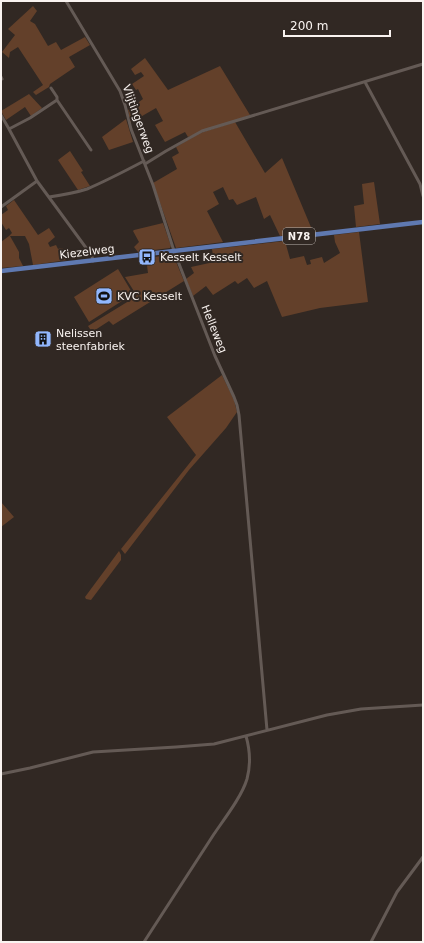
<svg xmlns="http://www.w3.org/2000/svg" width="424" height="943" font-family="'DejaVu Sans',sans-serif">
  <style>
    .green { fill: #63402a }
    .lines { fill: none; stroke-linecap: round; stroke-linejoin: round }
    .minor { stroke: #645a55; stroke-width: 3 }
    .primary { stroke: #5f79b1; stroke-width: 4.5 }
    .labels { text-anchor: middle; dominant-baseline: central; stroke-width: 4; stroke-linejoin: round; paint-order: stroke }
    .shield { fill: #312823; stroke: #bdb6b2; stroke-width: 1 }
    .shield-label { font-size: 10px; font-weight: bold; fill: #f9f3f0 }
    .street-label { font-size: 11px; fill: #f9f3f0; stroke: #312823 }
    .poi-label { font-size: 11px; fill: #f9f3f0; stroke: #312823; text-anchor: start }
  </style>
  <rect width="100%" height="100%" fill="#312823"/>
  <path class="green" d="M33 6 37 11 30 21 35 24 48 46 56 42 61 50 85 37 90 45 69 57 75 67 50 84 49 87 36 95 33 92 43 85 18 47 10 52 9 58 2 52 15 35 8 29Z
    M145 58 168 90 220 66 250 115 188 137 185 132 165 142 155 125 163 121 156 108 130 123 128 110 143 99 138 89 136 90 132 84 144 76 141 72 135 75 131 69Z
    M29 94 42 108 31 116 25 107 6 120 1 111Z
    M126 119 133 142 109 150 102 137Z
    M235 122 265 173 282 158 313 232 280 236 270 215 264 219 256 197 237 205 233 199 229 200 223 187 213 192 219 204 207 211 223 242 208 244 176 248 153 183 177 169 172 157 179 153 176 147 200 133Z
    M70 151 83 171 81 172 90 186 78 190 58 160Z
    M374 182 380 224 356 227 354 206 364 204 362 184Z
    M14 200 38 235 49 228 55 237 48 243 50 247 56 245 58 249C66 247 68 253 67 260L33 265 29 244 25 236H10L19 252V258L23 266 1 268V242L9 236 12 233 9 228 6 230 1 222V215L8 210 6 206Z
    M163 223 171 246 170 248 138 252 134 247 139 242 133 231 134 230Z
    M359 232 368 302 320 308 282 317 267 281 254 288 247 278 238 284 235 281 213 295 206 286 193 296 186 279 194 273 191 267 214 262 212 249 285 241 290 259 304 256 307 265 311 264 310 260 322 257 324 263 340 253 335 242 334 235Z
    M170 255H173L174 257 184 281 113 325 109 321 92 332 88 326 137 296 125 277 148 273 146 258Z
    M118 269 133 294 89 322 74 297Z
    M222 375 234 400 237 412 226 428 189 470 125 554 121 549 196 455 167 417Z
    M1 502 14 517 1 527Z
    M119 551 121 555V560L91 600 86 599 85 597Z"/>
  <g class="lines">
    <path class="minor" d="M66 1 120 91 125 105 131 129 153 185 174 251 215 356 234 397 237 405 239 415 267 730
      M1 77 2 79
      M365 82 420 184 423 196
      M51 88 57 97V100
      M1 115 9 129 37 181 92 256 93 261
      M9 129 30 118 57 100 91 150
      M145 164 166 151 202 131 423 64
      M49 197C62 195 75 193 87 189 106 181 125 171 144 161
      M1 207 37 181
      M1 774 30 768 93 752 176 747 214 744 327 715 361 709 423 705
      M144 942C167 906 191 870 214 834 225 818 242 796 247 779 251 764 250 750 246 736
      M371 942 397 892 423 857"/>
    <path class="primary" d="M1 271 423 222"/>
  </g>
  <defs>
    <g id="bus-square" transform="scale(0.9)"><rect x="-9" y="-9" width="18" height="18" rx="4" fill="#92b7fd" stroke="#312823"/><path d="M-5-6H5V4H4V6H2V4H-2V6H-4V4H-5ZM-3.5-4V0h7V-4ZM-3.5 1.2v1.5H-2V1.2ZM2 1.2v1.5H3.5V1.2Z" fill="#111"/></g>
    <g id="stadium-square" transform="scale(0.9)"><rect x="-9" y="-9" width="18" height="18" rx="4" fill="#92b7fd" stroke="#312823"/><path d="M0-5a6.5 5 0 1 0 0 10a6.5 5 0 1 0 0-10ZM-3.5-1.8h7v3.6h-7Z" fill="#111"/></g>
    <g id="building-square" transform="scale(0.9)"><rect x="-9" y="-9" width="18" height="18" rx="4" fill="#92b7fd" stroke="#312823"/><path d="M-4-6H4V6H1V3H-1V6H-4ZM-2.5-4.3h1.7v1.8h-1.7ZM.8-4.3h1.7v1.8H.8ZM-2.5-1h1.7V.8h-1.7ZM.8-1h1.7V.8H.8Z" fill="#111"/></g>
  </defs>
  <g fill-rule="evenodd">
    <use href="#bus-square" x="147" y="257"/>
    <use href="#stadium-square" x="104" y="296"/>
    <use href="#building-square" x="43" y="339"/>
  </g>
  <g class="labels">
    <rect class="shield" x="283" y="228" width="32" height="16" rx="3"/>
    <g class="shield-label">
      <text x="299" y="236">N78</text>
    </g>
    <g class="street-label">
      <text transform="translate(138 119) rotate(70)">Vlijtingerweg</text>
      <text transform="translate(87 252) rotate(-7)">Kiezelweg</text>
      <text transform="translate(214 329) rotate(68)">Helleweg</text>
    </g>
    <g class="poi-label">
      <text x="160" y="257">Kesselt Kesselt</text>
      <text x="117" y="296">KVC Kesselt</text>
      <text x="56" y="333">Nelissen<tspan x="56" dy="13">steenfabriek</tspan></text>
    </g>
  </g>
  <rect width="424" height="943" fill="none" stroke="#f9f3f0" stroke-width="4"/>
  <path d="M284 30v6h106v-6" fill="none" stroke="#f9f3f0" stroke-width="2"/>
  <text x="290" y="30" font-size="12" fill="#f9f3f0" stroke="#312823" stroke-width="3" paint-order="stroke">200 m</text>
</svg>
